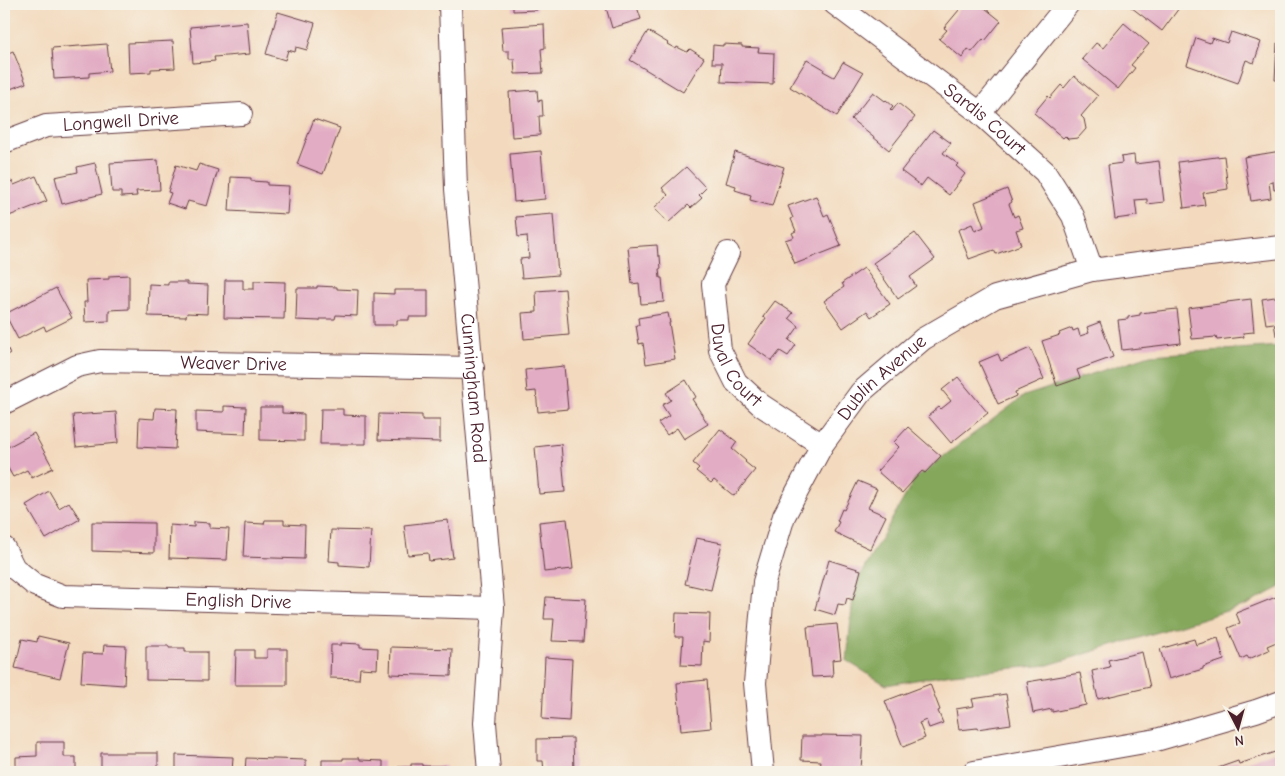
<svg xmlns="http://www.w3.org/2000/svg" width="1285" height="776" font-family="'Comic Neue',sans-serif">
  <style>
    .forest { fill: #84a75c; stroke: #676344 }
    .building { fill: #e2adc4 }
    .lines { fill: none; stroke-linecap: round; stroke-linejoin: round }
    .minor-casing { stroke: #633b41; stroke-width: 24 }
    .minor { stroke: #fff; stroke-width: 22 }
    .labels { text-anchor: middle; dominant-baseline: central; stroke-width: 5; stroke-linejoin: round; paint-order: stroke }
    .street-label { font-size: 19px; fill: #4a1f2b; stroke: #f7f3e8 }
  </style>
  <rect width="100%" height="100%" fill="#f7f3e8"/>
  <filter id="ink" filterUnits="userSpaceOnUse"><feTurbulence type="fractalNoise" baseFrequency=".02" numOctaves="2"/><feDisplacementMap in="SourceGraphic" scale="10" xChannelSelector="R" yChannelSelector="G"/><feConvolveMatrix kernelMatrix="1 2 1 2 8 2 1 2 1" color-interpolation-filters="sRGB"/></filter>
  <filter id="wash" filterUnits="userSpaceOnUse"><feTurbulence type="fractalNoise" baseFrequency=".0096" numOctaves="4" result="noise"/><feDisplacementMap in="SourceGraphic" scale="20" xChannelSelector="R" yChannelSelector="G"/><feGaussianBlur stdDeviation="1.12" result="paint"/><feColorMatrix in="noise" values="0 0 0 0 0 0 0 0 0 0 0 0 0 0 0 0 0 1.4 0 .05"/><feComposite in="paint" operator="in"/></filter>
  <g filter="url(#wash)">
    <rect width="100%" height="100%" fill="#f3dabe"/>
    <path class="forest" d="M1281 346V587L1246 605 1139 638 1048 665 952 674 886 685 847 661 854 586 916 477 1024 396 1150 355Z"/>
    <g id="blocks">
      <path class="building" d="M513 4H537V10L513 11Z
        M605 4H636L641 19 612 28Z
        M964 4H980L1001 21 985 41 983 39 972 52 968 49 962 58 939 39 947 30 944 28Z
        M1127 4H1182L1162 31Z
        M278 12 315 23 307 50 296 47 295 52 288 50 285 60 266 54Z
        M247 22 250 54 214 57 215 61 193 63 190 27Z
        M1124 23 1149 44 1131 65 1135 68 1118 89 1082 59 1096 43 1103 48Z
        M544 24 545 48 541 49 543 73 515 74 514 59H509V51H503L501 27Z
        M648 31 668 43 667 44 676 49 677 47 687 52 690 49 704 58 683 92 630 60Z
        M1231 32 1261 42 1254 63 1246 60 1238 83 1187 65 1196 38 1210 43 1212 38 1227 43Z
        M173 41 175 68 151 69V72L129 73 128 43Z
        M1277 43H1281V80H1275Z
        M107 44 110 71 89 73V77L54 79 52 48Z
        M723 44 742 45V47L759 48 758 52 774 53 773 84 721 82 722 63H712L713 45 723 46Z
        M13 51 26 83 5 91 4 88V55Z
        M807 59 824 69 823 71 834 77 843 62 863 73 837 116 790 87Z
        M1074 76 1098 96 1081 116 1084 119 1086 129 1078 138 1068 139 1065 136 1063 138 1034 113 1048 96 1050 98 1061 85 1064 88Z
        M537 90 538 101 542 100 543 116H539L540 135 512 137 509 92Z
        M873 92 885 101 886 100 893 106 890 109 892 111 898 103 915 117 889 150 851 119Z
        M314 119 340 128 323 174 297 164Z
        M933 130 951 143 943 153 958 164 956 166 965 174 949 195 927 178 921 186 901 171Z
        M541 151 545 199 514 202 510 154Z
        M1281 151V189L1274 190 1273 181 1269 182 1271 198 1251 201 1244 157Z
        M735 152 784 167 772 206 750 200 751 195 735 190 736 186 726 183Z
        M1134 155 1135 164 1159 161 1164 202 1147 204V199L1135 200 1137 216 1115 219 1108 165 1122 163 1121 157Z
        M1224 156 1228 189 1203 193 1205 205 1184 208 1178 162Z
        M158 160 160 190 136 191 137 196 121 197V192H112L110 163Z
        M95 163 102 194 62 204 55 177 78 172 77 167Z
        M199 164 218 170 207 206 188 201 185 209 167 203 171 193 168 192 176 165 196 171Z
        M686 167 706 188 699 195 702 198 691 208 688 205 668 223 654 208 668 195 662 188Z
        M36 176 47 201 4 218V185L12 181 14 185Z
        M231 177 251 178V181L267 182V185L289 186 287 214 229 211Z
        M1007 189 1012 202 1009 204 1014 217 1018 215 1023 228 1016 230 1021 245 996 254 994 250 969 259 958 230 972 224 975 231 984 227 975 202Z
        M816 196 824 216 828 214 841 246 795 264 785 240 794 237 792 233 796 231 791 219 793 218 788 206Z
        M553 214 558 275 522 278 520 259 529 258 527 236 518 237 516 217Z
        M915 233 935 259 910 277 916 286 898 299 873 263Z
        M657 245 658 256H660L661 269H659L660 278H662L664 302 641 304 639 283 632 284 628 247Z
        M864 268 890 304 871 317 867 311 843 328 824 301 844 287 842 283Z
        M129 275V309L109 310V321L85 322 84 302H87L86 280 109 279V276Z
        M225 280H243V289H254V281L285 282 284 319 224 318Z
        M168 282H187V284L208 285 207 314 187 313 186 317 148 316 149 284 168 285Z
        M317 286 337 287V289L358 290 357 316 336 315 335 319H320V321L296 320 297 288H317Z
        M56 288 72 318 46 331 44 326 18 339 5 314Z
        M565 289 569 335 524 339 522 313 537 312 536 291Z
        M394 290H428V317H409V320H397V325H374V293L394 294Z
        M1281 296V334L1276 335 1274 323 1266 324 1262 299Z
        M1251 299 1254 332 1243 333 1244 337 1217 340 1216 337 1192 339 1188 308 1227 303V302Z
        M775 301 793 313 789 318 799 326 789 340 796 345 788 356 780 351 772 361 748 344 766 318 763 317Z
        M1177 309 1181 343 1122 350 1118 320 1128 319V317L1140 315V313Z
        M668 313 670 323H669L675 359 646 364 643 343 639 344 636 325H639L638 318Z
        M1100 322 1113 357 1077 370 1080 378 1057 386 1042 341 1060 335 1059 333 1072 328 1073 331 1078 329 1080 336 1089 333 1087 327Z
        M4 342 10 353 4 357Z
        M1030 348 1044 379 1015 392 1016 396 998 404 979 362 998 354 1001 361Z
        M564 366 568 409 538 412 536 391 527 392 525 370Z
        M958 377 988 413 951 443 928 416 939 407 941 409 951 401 942 390Z
        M686 380 696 397 692 399 708 424 684 439 677 428 667 435 658 423 669 416 662 405 671 400 666 393Z
        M224 406 246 407 245 434 196 432V411L224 412Z
        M260 407H282V413L304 414V441L260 440Z
        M155 408 177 409 175 449 138 447 139 418 154 419Z
        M321 409H343V415L366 416V444H320Z
        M116 412 118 443 76 447 73 415Z
        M379 414 422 415V420H440V442L378 440Z
        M908 427 941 456 925 473 922 471 902 493 877 471 899 447 894 442Z
        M720 429 737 442 732 449 746 461 745 462 755 470 734 496 714 480 711 483 696 471 699 468 693 463Z
        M34 433 53 468 32 478 27 470 13 477 4 461V449Z
        M561 444 565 492 539 494 535 447Z
        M858 481 877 489 868 508 886 516 870 549 834 532 839 522 837 521 842 509 844 510Z
        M49 491 59 508 69 502 80 519 46 539 26 505Z
        M567 519 573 569 544 572 539 522Z
        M265 520H284V524L305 525 304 559 243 557 245 523 264 524Z
        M448 520 453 558 429 561 428 553 408 555 404 525Z
        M92 522 154 523V553L92 551Z
        M194 522 210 523V528L229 529 227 560 169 558 170 525 194 527Z
        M331 530 371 531 369 567 339 565V562L329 561Z
        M696 538 722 543 711 590 685 584Z
        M829 560 861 570 853 600 847 598 845 605 838 604 835 615 815 609Z
        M546 597 586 599 583 642 552 641 554 619H544Z
        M1276 597 1281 608V637L1280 638 1281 640 1267 646 1269 650 1249 659 1247 656 1241 659 1228 628 1240 623 1236 613Z
        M676 613 710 614 709 642 703 641 702 666 681 665 683 637H675Z
        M837 624 841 659 832 660 833 676 812 677 807 627Z
        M38 636 69 643 60 678 15 668 22 639 37 642Z
        M1218 638 1224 660 1203 667V669L1169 679 1160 649 1194 639 1196 645Z
        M341 643 360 644V647L378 648 377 669 360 668 359 679 330 678 331 645H341Z
        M104 645 126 646 124 685 81 682 83 653 103 654Z
        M146 646H169V648H185V652H207V681L146 680Z
        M391 647 452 649 451 676 390 674Z
        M267 649H287V685H235L236 650H254V658H267Z
        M1142 652 1150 687 1098 699 1092 671 1110 667 1108 660Z
        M545 657 572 659 569 721 542 719Z
        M1080 673 1086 705 1052 712V709L1033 713 1027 682Z
        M707 680 711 728 681 731 677 683Z
        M930 684 940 710 938 711 943 723 929 728 926 720 919 723 925 738 903 747 885 701Z
        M1006 694 1011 724 977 729V728L959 730 956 709 974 706 972 699Z
        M822 735 863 736 861 771 820 769 821 761 801 760 802 736H822Z
        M573 738 574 772H544L543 761H537V739Z
        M37 742H64V757H76V772H16V757L37 756Z
        M1278 751 1281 760V772H1219L1218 768 1238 761 1239 764Z
        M101 753H158V772H101Z
        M176 755 233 757 232 772H176Z
        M246 758 306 760V772H245Z
        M343 758H360V760L383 761V772H322V760H343Z
        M411 764H422V766H446V772H398V767H411Z"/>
    </g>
  </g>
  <g filter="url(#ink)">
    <use href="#blocks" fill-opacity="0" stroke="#633b41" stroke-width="1"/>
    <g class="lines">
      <g class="minor-casing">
        <g id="minor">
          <path id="s1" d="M450 4 456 189 493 608 485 723 489 772"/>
          <path id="s2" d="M835 4 980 113 1045 172 1073 216 1092 270"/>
          <path d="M980 113 1068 4"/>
          <path id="s3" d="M4 142 46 126 241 114"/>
          <path id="s4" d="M728 253 713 284 720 350 736 382 761 405 822 445"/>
          <path id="s5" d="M4 403 77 366 100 361 473 368"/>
          <path id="s6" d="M4 548 14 568 35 585 63 596 493 608"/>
          <path id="s7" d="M763 772 755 683 764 582 784 516 822 445 861 392 923 339 995 297 1092 270 1191 257 1281 247"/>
          <path d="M974 772 1156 740 1256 711 1281 702"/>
        </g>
      </g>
      <use href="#minor" class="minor"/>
    </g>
  </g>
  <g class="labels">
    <g class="street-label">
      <text stroke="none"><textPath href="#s2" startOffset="189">Sardis Court</textPath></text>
      <text stroke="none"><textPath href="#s3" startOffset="120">Longwell Drive</textPath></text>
      <text stroke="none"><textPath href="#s4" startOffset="121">Duval Court</textPath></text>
      <text stroke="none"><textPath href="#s5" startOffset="239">Weaver Drive</textPath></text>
      <text stroke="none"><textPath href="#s7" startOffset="431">Dublin Avenue</textPath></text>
      <text stroke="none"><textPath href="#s1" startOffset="385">Cunningham Road</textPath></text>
      <text stroke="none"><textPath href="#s6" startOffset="255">English Drive</textPath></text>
    </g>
  </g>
  <rect width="1285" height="776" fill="none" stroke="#f7f3e8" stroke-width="20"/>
  <g transform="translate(1238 728) rotate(174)" stroke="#f7f3e8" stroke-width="4" paint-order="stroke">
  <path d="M0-4L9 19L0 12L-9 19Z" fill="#4a1f2b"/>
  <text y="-8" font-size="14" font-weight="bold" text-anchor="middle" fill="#4a1f2b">N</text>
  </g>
</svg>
